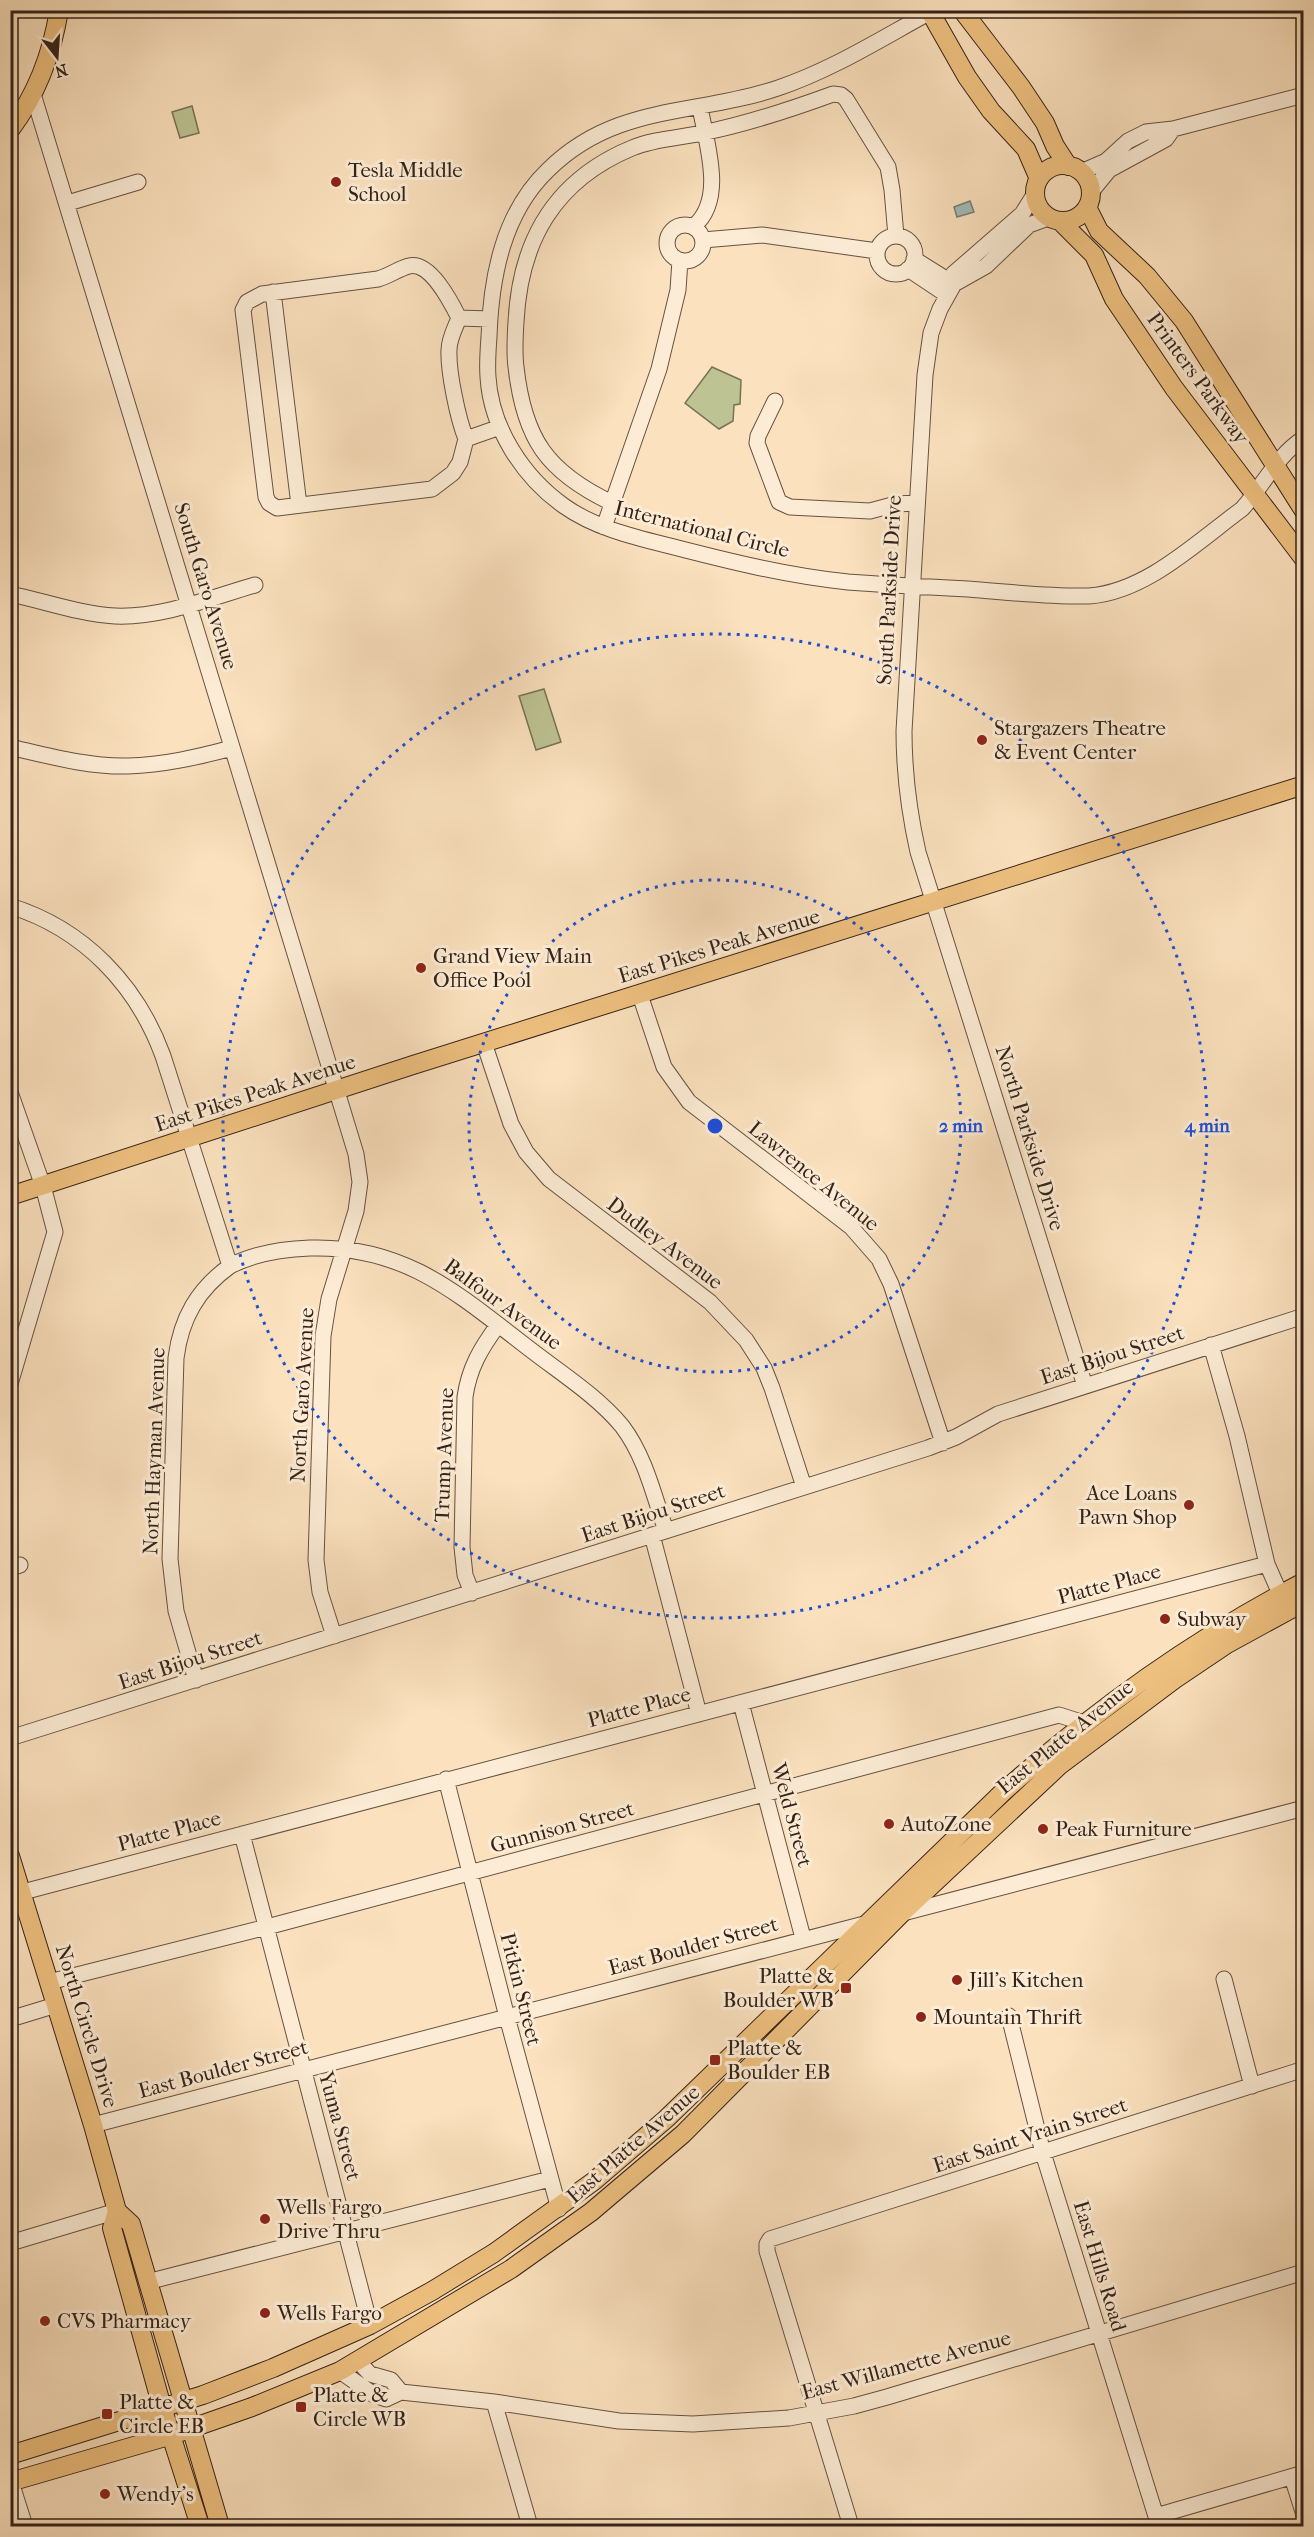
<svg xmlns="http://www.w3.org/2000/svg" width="1314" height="2537" font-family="'IM FELL French Canon',serif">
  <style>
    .green { fill: #bdc393; stroke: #787256; stroke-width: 1.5 }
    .water { fill: #a0bcb8; stroke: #757e78; stroke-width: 1.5 }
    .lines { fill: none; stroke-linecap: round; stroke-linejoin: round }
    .minor-casing { stroke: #665242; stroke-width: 17 }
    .major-casing { stroke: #342219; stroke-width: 20 }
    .minor { stroke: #fcecd5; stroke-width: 15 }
    .major { stroke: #eec07f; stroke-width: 18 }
    .ring { fill: none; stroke: #1d4ed8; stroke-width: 3; stroke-dasharray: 3 6 }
    .poi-dot { fill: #8f2418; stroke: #fcecd5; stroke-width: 2 }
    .labels { text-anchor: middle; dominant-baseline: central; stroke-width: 6; stroke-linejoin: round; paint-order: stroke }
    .poi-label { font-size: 21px; fill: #342219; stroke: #fcecd5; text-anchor: start }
    .street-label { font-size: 21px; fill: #342219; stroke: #fcecd5 }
    .centre { fill: #1d4ed8; stroke: #fcecd5; stroke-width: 3 }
    .ring-label { font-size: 18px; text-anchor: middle; font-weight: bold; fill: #1d4ed8; stroke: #fcecd5; stroke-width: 6; stroke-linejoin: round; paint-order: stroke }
  </style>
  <rect width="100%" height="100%" fill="#fbe1be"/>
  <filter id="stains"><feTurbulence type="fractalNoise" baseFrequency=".00333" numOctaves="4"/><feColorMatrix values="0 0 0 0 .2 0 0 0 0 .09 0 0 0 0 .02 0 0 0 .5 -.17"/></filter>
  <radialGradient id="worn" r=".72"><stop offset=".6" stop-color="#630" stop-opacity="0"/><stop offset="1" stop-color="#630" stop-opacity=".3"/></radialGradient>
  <path class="green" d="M192 106 199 133 180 138 172 112Z
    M712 367 741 380 740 404 734 405 733 421 719 429 685 403Z
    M544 689 561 742 536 750 519 696Z"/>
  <path class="water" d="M970 201 974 212 957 217 954 207Z"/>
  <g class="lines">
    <g class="minor-casing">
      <path id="minor" d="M934 10C882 38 834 69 778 88 695 116 616 103 548 170 503 213 491 277 489 337 488 350 487 364 488 377 491 428 523 477 564 506 595 528 634 537 670 546 728 561 788 576 848 582 888 585 928 587 968 589 1008 592 1049 597 1089 596 1146 592 1197 542 1242 509 1263 486 1277 455 1304 438
        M33 94 356 1154 360 1182 356 1211 329 1299 323 1336 316 1560 320 1592 334 1636
        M1081 172 1106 161 1128 141 1146 132 1173 129 1304 95
        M1091 192 1109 170 1166 139 1173 129
        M68 203 138 182
        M1048 218 1029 225 986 266 954 284 940 309 931 333 925 375 904 731C904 773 909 812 918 852L1085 1386
        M667 243a18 18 0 1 1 36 0a18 18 0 1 1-36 0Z
        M694 226C726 199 706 143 700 107
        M877 255a19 19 0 1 1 38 0a19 19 0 1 1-38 0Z
        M703 240 762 235 877 251
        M914 259 954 284
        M908 269 947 295
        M954 284 953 274 1022 214 1034 195
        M273 292 299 505
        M459 318C455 328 449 339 449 350 448 372 458 419 466 439
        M490 319 459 318C451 302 430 261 409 266 398 269 389 276 378 279L262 294 247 302 243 310 266 497 269 503 277 508 432 489 453 473 460 462 466 439 500 427
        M775 401 758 436 757 443 779 502 790 507 870 511 896 504 917 503
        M612 503C547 472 524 439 516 367 514 352 515 337 516 322 520 240 555 180 632 148 656 138 682 138 707 132 750 123 792 109 833 94L841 95 846 99 888 167 892 190 896 236
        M604 527 659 369 678 290 680 260
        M10 594C44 601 80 614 115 616 162 618 210 598 255 585
        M10 747C49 756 88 767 128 766 164 765 198 757 232 748
        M10 906C84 929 137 985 163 1056L230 1266C198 1289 181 1318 176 1358L170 1559 176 1611 196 1680
        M640 995 664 1067 689 1102 851 1227 879 1259 891 1284 943 1443
        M484 1043 511 1124 526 1152 549 1179 710 1302 746 1340 764 1368 772 1388 804 1487
        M10 1092 43 1186 55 1232 10 1384
        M230 1266C255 1253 282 1249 310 1248 406 1245 459 1295 531 1350 562 1374 597 1396 622 1426 645 1456 654 1496 666 1531
        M1211 1345 1237 1436 1267 1564 1285 1605
        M652 1535 699 1714
        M10 1568 20 1565
        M472 1593 465 1575 462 1547 465 1397C469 1368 481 1348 498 1325
        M741 1703 803 1938
        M10 1738 928 1448 956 1437 998 1414 1304 1316
        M446 1779 507 2017 559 2209
        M242 1834 370 2325
        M23 1892 1267 1564
        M903 1913 1304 1808
        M1224 1979 1252 2086
        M49 1982 267 1927 1059 1715 1084 1723
        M1009 2016 1043 2153 1159 2526
        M10 2019 56 2005
        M93 2125 868 1923
        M10 2243 117 2211
        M147 2282 550 2179
        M358 2361 370 2374 391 2380 401 2392
        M340 2371 374 2395 386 2399 401 2392 494 2402 619 2421 693 2424 789 2418 854 2406 887 2397 1304 2272
        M494 2402 530 2526
        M1292 2477 1304 2515
        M11 2482 25 2526
        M1156 2516 1304 2473
        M851 2526 767 2251V2244L770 2239 1304 2069"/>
    </g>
    <g class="major-casing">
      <path id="major" d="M929 10 967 77 991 111 1026 149 1039 179
        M962 10 1021 87 1045 123 1055 146 1068 166
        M10 130C37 94 52 54 59 10
        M1035 193a28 28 0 1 1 56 0a28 28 0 1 1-56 0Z
        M1087 207 1099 231 1147 276 1184 321 1304 511
        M1061 222 1094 255 1114 299 1174 388 1304 559
        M10 1196 413 1065 1304 785
        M10 1856 93 2125 117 2211 112 2228 162 2407 200 2526
        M117 2211 131 2224 220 2526
        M10 2455 203 2395 273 2368 370 2325 432 2291 494 2253 594 2181 666 2119 1003 1792C1095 1710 1194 1639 1304 1582
        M10 2482 172 2435 252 2407 340 2371 511 2269 591 2212 683 2134 902 1913 1060 1765 1175 1679 1227 1644 1304 1602"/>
    </g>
    <use href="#minor" class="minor"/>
    <use href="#major" class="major"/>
  </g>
  <g class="ring">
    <circle cx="715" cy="1126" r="246"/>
    <circle cx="715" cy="1126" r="492"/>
  </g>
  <g class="poi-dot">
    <circle cx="336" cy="182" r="6"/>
    <circle cx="982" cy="740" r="6"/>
    <circle cx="421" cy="968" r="6"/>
    <circle cx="1189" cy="1505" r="6"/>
    <circle cx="1165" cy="1619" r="6"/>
    <circle cx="889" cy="1824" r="6"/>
    <circle cx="1043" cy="1829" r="6"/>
    <circle cx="957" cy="1980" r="6"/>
    <rect x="840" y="1982" width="12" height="12" rx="3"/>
    <circle cx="921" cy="2017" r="6"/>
    <rect x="709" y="2054" width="12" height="12" rx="3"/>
    <circle cx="265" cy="2219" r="6"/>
    <circle cx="265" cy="2313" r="6"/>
    <circle cx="45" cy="2321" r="6"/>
    <rect x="295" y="2401" width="12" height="12" rx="3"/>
    <rect x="101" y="2408" width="12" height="12" rx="3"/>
    <circle cx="105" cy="2494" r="6"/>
  </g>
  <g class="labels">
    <g class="poi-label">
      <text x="348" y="170">Tesla Middle<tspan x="348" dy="24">School</tspan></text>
      <text x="994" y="728">Stargazers Theatre<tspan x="994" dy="24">&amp; Event Center</tspan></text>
      <text x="433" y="956">Grand View Main<tspan x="433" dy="24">Office Pool</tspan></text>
      <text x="1177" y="1493" text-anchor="end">Ace Loans<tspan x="1177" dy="24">Pawn Shop</tspan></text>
      <text x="1177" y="1619">Subway</text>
      <text x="901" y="1824">AutoZone</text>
      <text x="1055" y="1829">Peak Furniture</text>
      <text x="834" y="1976" text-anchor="end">Platte &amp;<tspan x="834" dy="24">Boulder WB</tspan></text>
      <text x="969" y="1980">Jill's Kitchen</text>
      <text x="933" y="2017">Mountain Thrift</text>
      <text x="727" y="2048">Platte &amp;<tspan x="727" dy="24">Boulder EB</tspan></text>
      <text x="277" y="2207">Wells Fargo<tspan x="277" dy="24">Drive Thru</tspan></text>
      <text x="277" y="2313">Wells Fargo</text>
      <text x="57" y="2321">CVS Pharmacy</text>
      <text x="313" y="2395">Platte &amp;<tspan x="313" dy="24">Circle WB</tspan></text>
      <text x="119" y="2402">Platte &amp;<tspan x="119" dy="24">Circle EB</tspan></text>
      <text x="117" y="2494">Wendy's</text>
    </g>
    <g class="street-label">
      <text transform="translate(1198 378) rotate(54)">Printers Parkway</text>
      <text transform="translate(702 529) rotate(14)">International Circle</text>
      <text transform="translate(206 586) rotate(73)">South Garo Avenue</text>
      <text transform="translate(889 590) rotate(-87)">South Parkside Drive</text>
      <text transform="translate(719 946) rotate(-17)">East Pikes Peak Avenue</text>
      <text transform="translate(255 1093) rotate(-18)">East Pikes Peak Avenue</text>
      <text transform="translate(1030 1138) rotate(73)">North Parkside Drive</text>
      <text transform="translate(814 1176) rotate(39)">Lawrence Avenue</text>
      <text transform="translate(665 1243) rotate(37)">Dudley Avenue</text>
      <text transform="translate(503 1304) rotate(36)">Balfour Avenue</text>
      <text transform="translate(1112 1355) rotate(-18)">East Bijou Street</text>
      <text transform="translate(302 1395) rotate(-87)">North Garo Avenue</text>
      <text transform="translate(154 1451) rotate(-88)">North Hayman Avenue</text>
      <text transform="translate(444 1455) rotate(-88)">Trump Avenue</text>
      <text transform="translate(653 1513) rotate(-18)">East Bijou Street</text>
      <text transform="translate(1109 1584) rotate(-15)">Platte Place</text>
      <text transform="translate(190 1660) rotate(-18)">East Bijou Street</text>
      <text transform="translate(639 1707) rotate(-15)">Platte Place</text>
      <text transform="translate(1065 1737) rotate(-39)">East Platte Avenue</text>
      <text transform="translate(792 1815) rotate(75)">Weld Street</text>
      <text transform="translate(562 1827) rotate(-15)">Gunnison Street</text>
      <text transform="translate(169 1831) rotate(-15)">Platte Place</text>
      <text transform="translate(693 1946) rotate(-15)">East Boulder Street</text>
      <text transform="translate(521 1989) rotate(76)">Pitkin Street</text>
      <text transform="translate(87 2026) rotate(73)">North Circle Drive</text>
      <text transform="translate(223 2069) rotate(-15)">East Boulder Street</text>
      <text transform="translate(340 2126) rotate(75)">Yuma Street</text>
      <text transform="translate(1030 2135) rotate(-18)">East Saint Vrain Street</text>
      <text transform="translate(633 2144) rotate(-41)">East Platte Avenue</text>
      <text transform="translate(1100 2266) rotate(73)">East Hills Road</text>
      <text transform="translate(906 2365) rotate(-15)">East Willamette Avenue</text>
    </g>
  </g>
  <circle cx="715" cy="1126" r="9" class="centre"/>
  <g class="ring-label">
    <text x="961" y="1132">2 min</text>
    <text x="1207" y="1132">4 min</text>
  </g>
  <rect width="1314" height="2537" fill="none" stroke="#fbe1be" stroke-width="36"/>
  <rect x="12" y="12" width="1290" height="2513" fill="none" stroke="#342219" stroke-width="3"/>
  <rect x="18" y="18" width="1278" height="2501" fill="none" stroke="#342219" stroke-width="1.5"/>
  <g transform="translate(57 57) rotate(163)" stroke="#fcecd5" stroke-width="4.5" paint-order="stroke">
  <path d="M0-4.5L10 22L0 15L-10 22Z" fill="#342219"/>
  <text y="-9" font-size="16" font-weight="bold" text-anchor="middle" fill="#342219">N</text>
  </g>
  <rect width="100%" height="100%" filter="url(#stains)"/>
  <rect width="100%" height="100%" fill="url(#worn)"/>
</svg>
